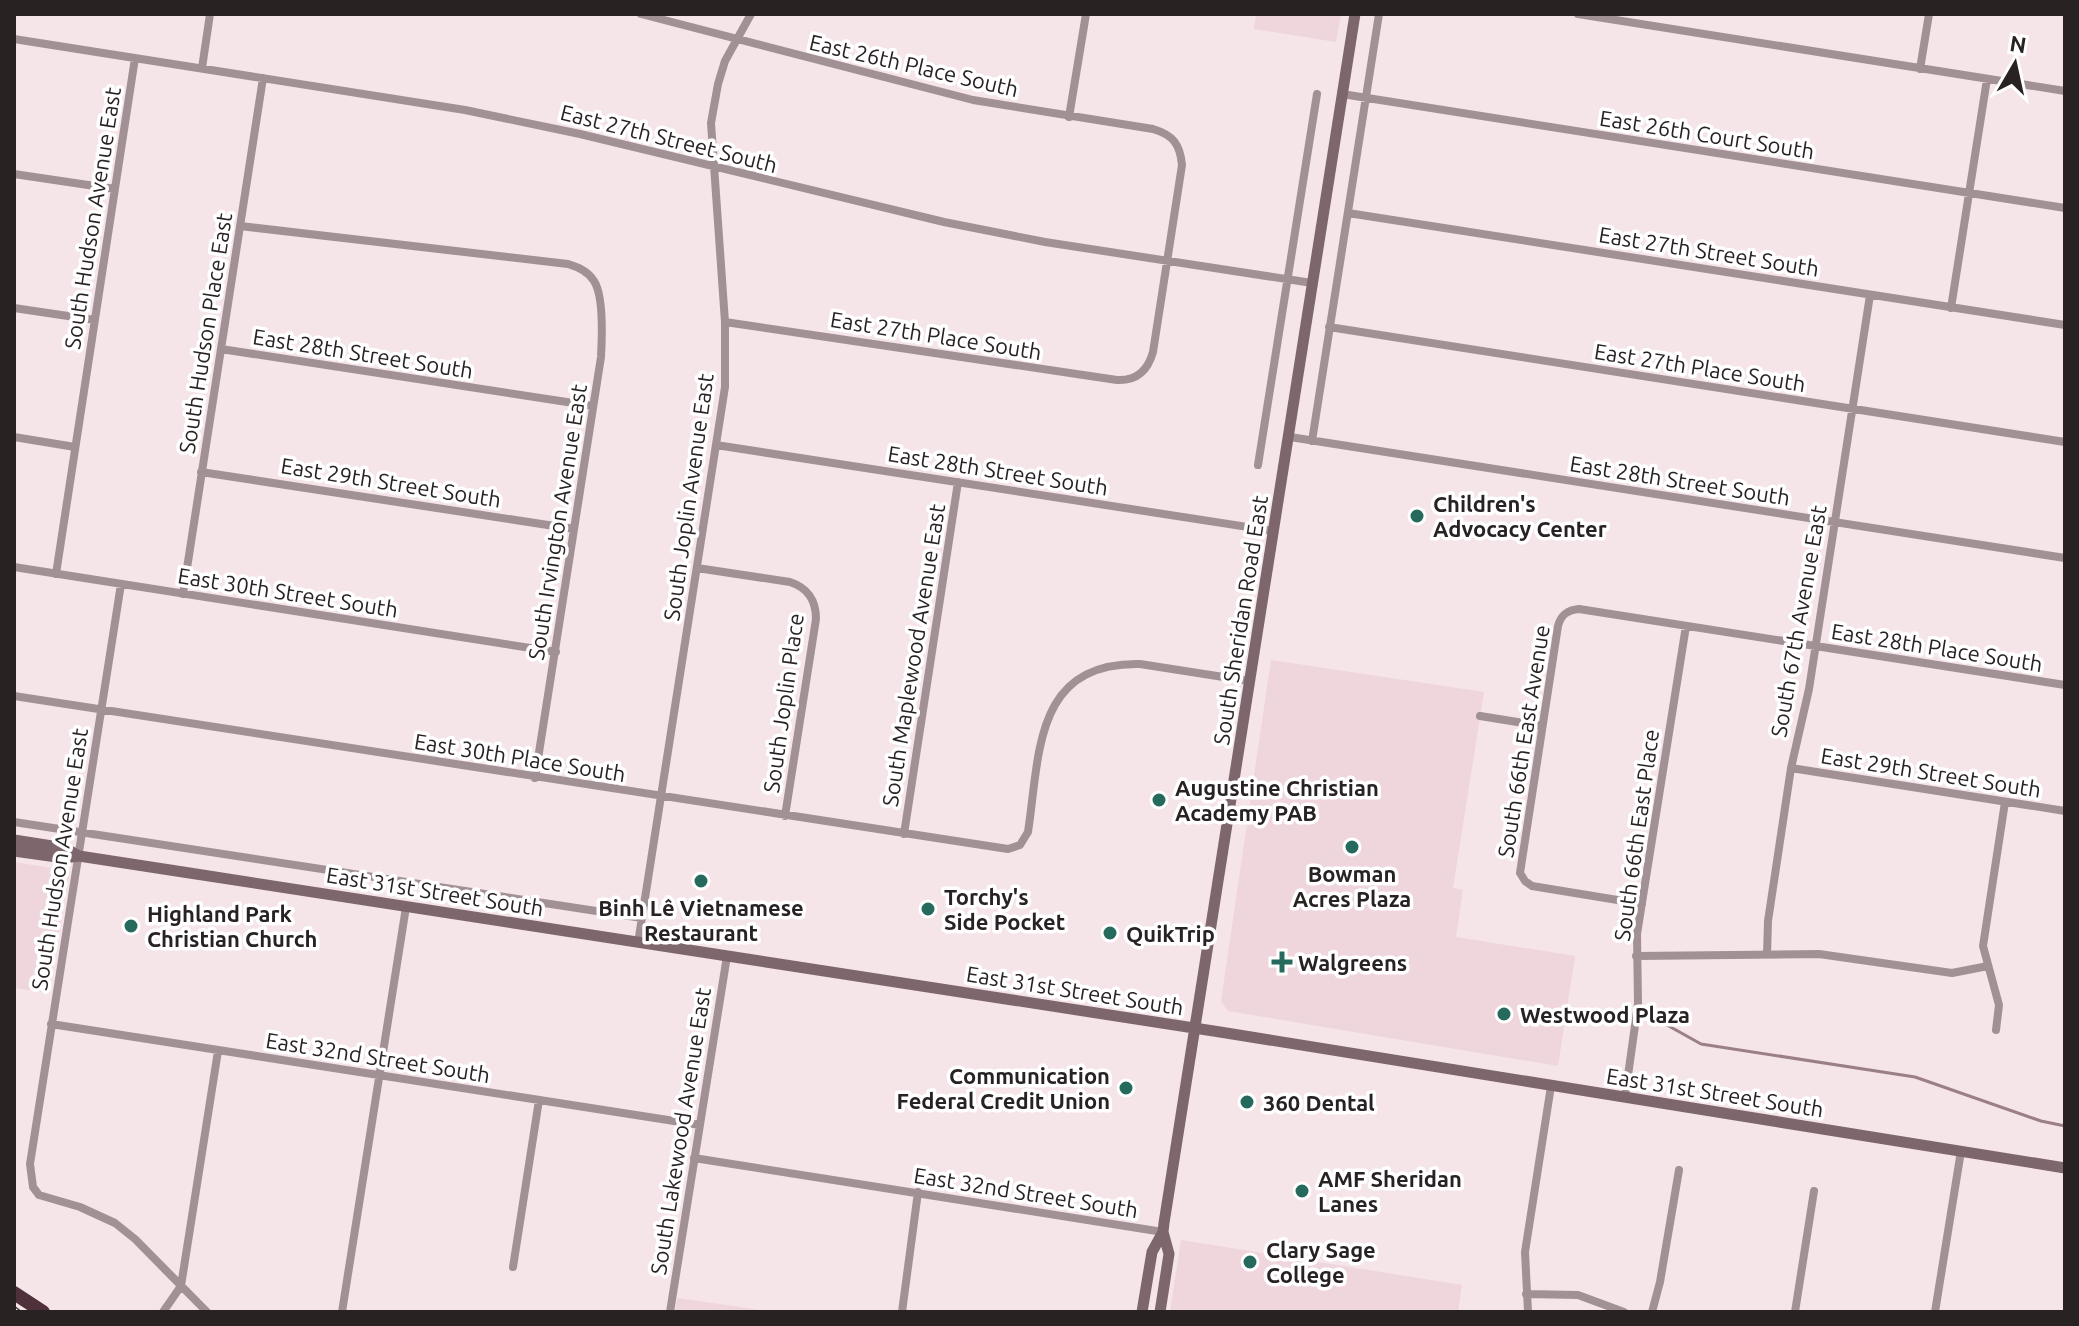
<svg xmlns="http://www.w3.org/2000/svg" width="2079" height="1326" font-family="Ubuntu,sans-serif">
  <style>
    .built { fill: #efd6dd }
    .lines { fill: none; stroke-linecap: round; stroke-linejoin: round }
    .stream { stroke: #9b7f87; stroke-width: 3 }
    .street { stroke: #a19195; stroke-width: 8 }
    .secondary { stroke: #7d676d; stroke-width: 11 }
    .highway { stroke: #4e313a; stroke-width: 14 }
    .rail-casing { stroke: #474041; stroke-width: 6 }
    .rail { stroke: #fff; stroke-width: 3; stroke-dasharray: 9; stroke-linecap: butt }
    .poi-dot { fill: #256a5d; stroke: #fff; stroke-width: 3 }
    .labels { text-anchor: middle; dominant-baseline: central; stroke-width: 7; stroke-linejoin: round; paint-order: stroke }
    .street-label { font-size: 22px; fill: #282223; stroke: #fff }
    .poi-label { font-size: 22px; font-weight: bold; fill: #282223; stroke: #fff; text-anchor: start }
  </style>
  <rect width="100%" height="100%" fill="#f5e4e8"/>
  <path class="built" d="M1256 14H1341L1336 42 1254 29Z
    M1271 660 1484 692 1453 888 1463 890 1456 937 1575 956 1558 1066 1228 1011 1221 1001Z
    M14 862 70 871 48 993 14 988Z
    M1181 1240 1462 1285 1458 1312H1170Z
    M677 1298 775 1312H675Z"/>
  <g class="lines">
    <path class="stream" d="M1649 1015 1701 1044 1915 1077 2041 1121 2065 1126"/>
    <path class="street" d="M641 14 973 100 1153 129C1173 135 1180 144 1182 165L1153 352C1148 370 1137 381 1117 380L725 322
      M1578 14 2065 91
      M14 39 465 110 580 134 944 222 1045 242 1312 283
      M202 68 210 14
      M1920 69 1929 14
      M1342 94 2065 208
      M1069 117 1086 14
      M14 174 115 189
      M1348 213 2065 325
      M240 226 568 264C578 267 588 271 594 281 604 296 602 339 601 357L535 778
      M14 308 95 320
      M1951 308 1987 79
      M1329 327 2065 442
      M221 349 593 406
      M14 437 75 447
      M1290 437 2065 558
      M1312 441 1379 14
      M716 445 1274 531
      M1258 465 1317 94
      M201 472 574 529
      M14 567 556 652
      M697 568 790 582C808 588 816 600 816 619L785 816
      M56 574 135 58
      M121 584 30 1164 33 1187 39 1195 80 1207 115 1223 135 1239 207 1312
      M183 594 263 78
      M14 696 1008 849 1020 845 1028 832C1040 753 1034 662 1140 664L1249 681
      M1480 716 1542 726
      M1791 768 2065 811
      M14 822 642 918
      M904 834 958 482
      M1642 904 1532 886 1525 881 1520 873 1558 626C1561 615 1567 610 1579 609L2065 685
      M638 943 725 387V322L711 123 718 84 725 61 751 14
      M1767 954 1768 921 1791 768 1809 689 1870 295
      M1636 956 1819 954 1952 973 1988 966
      M51 1024 700 1125
      M1996 1030 1999 1005 1983 946 2005 802
      M1625 1097 1638 1004 1637 934 1686 626
      M694 1158 1163 1232
      M513 1267 539 1100
      M1526 1294 1578 1295 1624 1312
      M163 1312 181 1286 218 1051
      M342 1312 406 907
      M670 1312 727 956
      M902 1312 918 1192
      M1528 1312 1525 1252 1551 1086
      M1652 1312 1660 1282 1679 1170
      M1795 1312 1814 1191
      M1935 1312 1961 1151"/>
    <path class="secondary" d="M14 840 65 848 79 856
      M14 851 64 858 79 856 183 872 1220 1032 2065 1168
      M1142 1312 1152 1252 1163 1232 1164 1223 1355 14
      M1160 1312 1169 1254 1163 1232"/>
    <path class="highway" d="M14 1293 43 1312"/>
    <g class="rail-casing">
      <path id="rail" d="M14 1309 18 1312"/>
    </g>
    <use href="#rail" class="rail"/>
  </g>
  <g class="poi-dot">
    <circle cx="1417" cy="516" r="8"/>
    <circle cx="1159" cy="800" r="8"/>
    <circle cx="1352" cy="847" r="8"/>
    <circle cx="701" cy="881" r="8"/>
    <circle cx="928" cy="909" r="8"/>
    <circle cx="131" cy="926" r="8"/>
    <circle cx="1110" cy="933" r="8"/>
    <path d="M1278 950h8v8h8v8h-8v8h-8v-8h-8v-8h8z"/>
    <circle cx="1504" cy="1014" r="8"/>
    <circle cx="1126" cy="1088" r="8"/>
    <circle cx="1247" cy="1102" r="8"/>
    <circle cx="1302" cy="1191" r="8"/>
    <circle cx="1250" cy="1262" r="8"/>
  </g>
  <g class="labels">
    <g class="street-label">
      <text transform="translate(914 65) rotate(13)">East 26th Place South</text>
      <text transform="translate(1707 134) rotate(9)">East 26th Court South</text>
      <text transform="translate(669 138) rotate(14)">East 27th Street South</text>
      <text transform="translate(92 218) rotate(-81)">South Hudson Avenue East</text>
      <text transform="translate(1709 251) rotate(9)">East 27th Street South</text>
      <text transform="translate(205 333) rotate(-81)">South Hudson Place East</text>
      <text transform="translate(936 335) rotate(9)">East 27th Place South</text>
      <text transform="translate(363 353) rotate(9)">East 28th Street South</text>
      <text transform="translate(1700 367) rotate(9)">East 27th Place South</text>
      <text transform="translate(998 470) rotate(9)">East 28th Street South</text>
      <text transform="translate(1680 480) rotate(9)">East 28th Street South</text>
      <text transform="translate(391 482) rotate(9)">East 29th Street South</text>
      <text transform="translate(688 497) rotate(-82)">South Joplin Avenue East</text>
      <text transform="translate(557 522) rotate(-81)">South Irvington Avenue East</text>
      <text transform="translate(288 592) rotate(9)">East 30th Street South</text>
      <text transform="translate(1240 620) rotate(-81)">South Sheridan Road East</text>
      <text transform="translate(1798 621) rotate(-80)">South 67th Avenue East</text>
      <text transform="translate(1937 647) rotate(9)">East 28th Place South</text>
      <text transform="translate(913 655) rotate(-81)">South Maplewood Avenue East</text>
      <text transform="translate(783 703) rotate(-82)">South Joplin Place</text>
      <text transform="translate(1523 741) rotate(-81)">South 66th East Avenue</text>
      <text transform="translate(520 757) rotate(9)">East 30th Place South</text>
      <text transform="translate(1931 772) rotate(9)">East 29th Street South</text>
      <text transform="translate(1636 835) rotate(-82)">South 66th East Place</text>
      <text transform="translate(59 859) rotate(-81)">South Hudson Avenue East</text>
      <text transform="translate(435 891) rotate(9)">East 31st Street South</text>
      <text transform="translate(1075 990) rotate(9)">East 31st Street South</text>
      <text transform="translate(378 1057) rotate(9)">East 32nd Street South</text>
      <text transform="translate(1715 1092) rotate(9)">East 31st Street South</text>
      <text transform="translate(680 1131) rotate(-81)">South Lakewood Avenue East</text>
      <text transform="translate(1026 1192) rotate(9)">East 32nd Street South</text>
    </g>
    <g class="poi-label">
      <text x="1433" y="503">Children's<tspan x="1433" dy="25">Advocacy Center</tspan></text>
      <text x="1175" y="787">Augustine Christian<tspan x="1175" dy="25">Academy PAB</tspan></text>
      <text x="1352" y="873" text-anchor="middle">Bowman<tspan x="1352" dy="25">Acres Plaza</tspan></text>
      <text x="944" y="896">Torchy's<tspan x="944" dy="25">Side Pocket</tspan></text>
      <text x="701" y="907" text-anchor="middle">Binh Lê Vietnamese<tspan x="701" dy="25">Restaurant</tspan></text>
      <text x="147" y="913">Highland Park<tspan x="147" dy="25">Christian Church</tspan></text>
      <text x="1126" y="933">QuikTrip</text>
      <text x="1298" y="962">Walgreens</text>
      <text x="1520" y="1014">Westwood Plaza</text>
      <text x="1110" y="1075" text-anchor="end">Communication<tspan x="1110" dy="25">Federal Credit Union</tspan></text>
      <text x="1263" y="1102">360 Dental</text>
      <text x="1318" y="1178">AMF Sheridan<tspan x="1318" dy="25">Lanes</tspan></text>
      <text x="1266" y="1249">Clary Sage<tspan x="1266" dy="25">College</tspan></text>
    </g>
  </g>
  <rect width="2079" height="1326" fill="none" stroke="#282223" stroke-width="32"/>
  <g transform="translate(2015 64) rotate(9)" stroke="#ffffff" stroke-width="6" paint-order="stroke">
  <path d="M0-6L14 30L0 20L-14 30Z" fill="#282223"/>
  <text y="-12" font-size="22" font-weight="bold" text-anchor="middle" fill="#282223">N</text>
  </g>
</svg>
